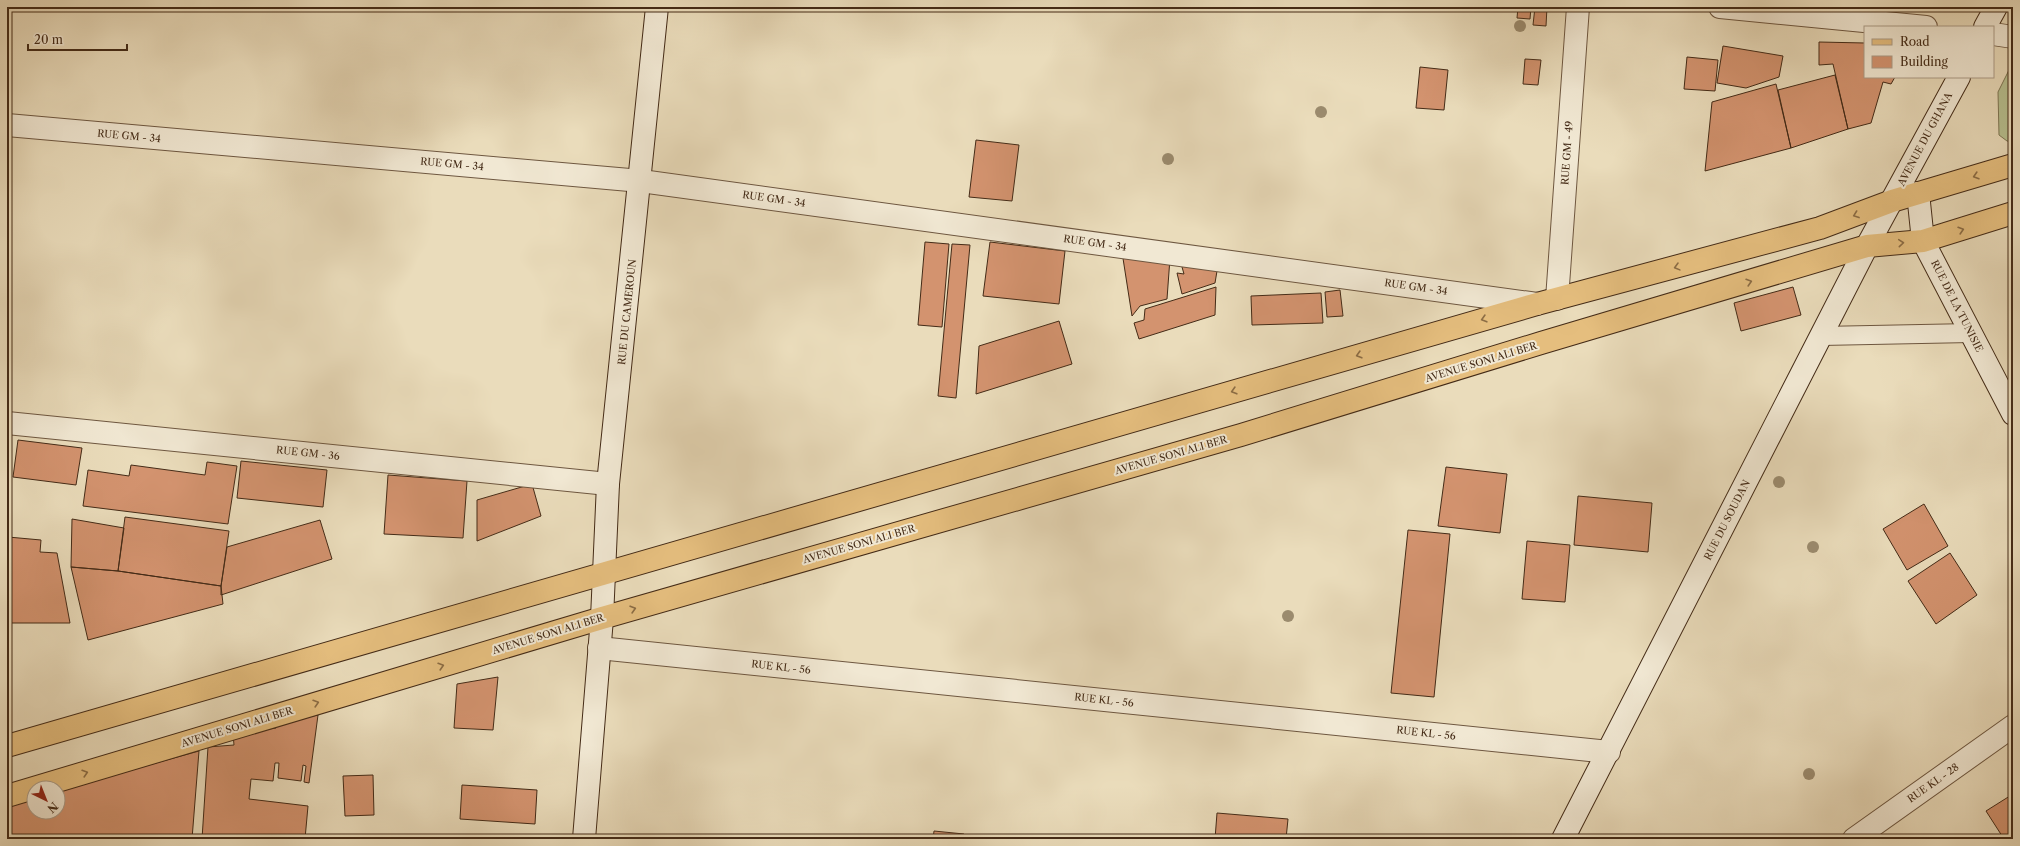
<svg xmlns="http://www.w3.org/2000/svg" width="2020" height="846" font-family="'Libre Caslon Text',serif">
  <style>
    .green { fill: #b7c090; stroke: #7e7654 }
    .building { fill: #d3936f; stroke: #442b17 }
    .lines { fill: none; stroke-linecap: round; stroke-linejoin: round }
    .lane-casing { stroke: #6e5740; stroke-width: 20 }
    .street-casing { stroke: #6e5740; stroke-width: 24 }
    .secondary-casing { stroke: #442b17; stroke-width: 24 }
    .primary-casing { stroke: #442b17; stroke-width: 24 }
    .lane { stroke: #f1e8d3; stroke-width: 18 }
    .street { stroke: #f1e8d3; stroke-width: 22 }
    .secondary { stroke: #f1e8d3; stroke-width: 22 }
    .primary { stroke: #e5be7e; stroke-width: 22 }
    .tree { fill: #9b8b6e }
    .oneway { stroke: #8c6d45 }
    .labels { text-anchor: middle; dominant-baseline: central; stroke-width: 4; stroke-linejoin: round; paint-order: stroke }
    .street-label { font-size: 10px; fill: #442b17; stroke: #f1e8d3 }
  </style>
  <rect width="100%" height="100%" fill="#eadcbb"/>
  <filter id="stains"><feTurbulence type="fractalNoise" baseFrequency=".005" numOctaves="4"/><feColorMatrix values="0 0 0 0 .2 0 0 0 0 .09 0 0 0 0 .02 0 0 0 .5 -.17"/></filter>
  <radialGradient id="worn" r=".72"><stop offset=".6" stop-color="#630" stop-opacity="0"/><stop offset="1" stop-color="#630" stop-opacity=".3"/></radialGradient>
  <path class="green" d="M2013 62V142L2007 141 1999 135 1998 92Z"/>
  <path class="building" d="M1518 7H1531L1530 19 1517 18Z
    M1535 7H1547L1546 26 1533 25Z
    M1819 42 1865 43V77H1895L1891 84 1883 82 1871 123 1848 129 1833 64 1819 65Z
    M1723 46 1783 56 1779 77 1746 88 1717 83Z
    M1687 57 1718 60 1715 91 1684 89Z
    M1525 59 1541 60 1538 85 1523 84Z
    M1420 67 1448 70 1444 110 1416 108Z
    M1835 75 1848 129 1791 148 1778 90Z
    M1776 84 1791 148 1705 171 1712 102Z
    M976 140 1019 145 1012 201 969 197Z
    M925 242 949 244 942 327 918 325Z
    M990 242 1065 251 1059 304 983 296Z
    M952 244 970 245 956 398 938 396Z
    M1122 252 1170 258 1167 299 1140 306 1132 316Z
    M1180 260 1218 265 1215 283 1182 294 1177 273 1184 274Z
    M1216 287 1215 315 1139 339 1134 323 1144 320 1145 309Z
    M1793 287 1801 315 1741 331 1734 303Z
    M1340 290 1343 316 1327 317 1325 292Z
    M1321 293 1323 323 1252 325 1251 296Z
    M1059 321 1072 364 976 394 979 346Z
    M18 440 82 448 76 485 13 477Z
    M241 461 327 470 323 507 237 498Z
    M207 462 237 466 228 524 83 506 88 470 129 476 131 465 205 475Z
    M1446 467 1507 474 1500 533 1438 526Z
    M388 475 467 481 463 538 384 534Z
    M532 484 541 516 477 541V500Z
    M1578 496 1652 503 1648 552 1574 545Z
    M1924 504 1948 546 1907 570 1883 529Z
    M125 517 229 531 221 586 118 571Z
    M72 519 124 528 118 571 71 567Z
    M320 520 332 559 221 595V586L227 547Z
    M1408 530 1450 534 1434 697 1391 693Z
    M8 537 41 540 40 552 57 553 70 623H7Z
    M1527 541 1570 545 1565 602 1522 599Z
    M1950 553 1977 595 1936 624 1908 581Z
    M71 567 118 571 221 586 223 604 88 640Z
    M498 677 493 730 454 728 457 684Z
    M318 715 309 783 304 782 306 766 303 765 301 781 278 778 279 763H275L273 781 251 779 249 799 308 806 305 839H202L208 747 234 745 233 734 276 728 275 723Z
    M199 751 192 839 7 838V804L34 797V812H58V790Z
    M373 775 374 815 345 816 343 776Z
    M462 785 537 790 535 824 460 819Z
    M2013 794V836L2004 839 1986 811Z
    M1217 813 1288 819 1286 839H1215Z
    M934 831 964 834 963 839H933Z
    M343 836 372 839H343Z"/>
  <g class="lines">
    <g class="lane-casing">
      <path id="lane" d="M1821 336 1971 333"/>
    </g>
    <g class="street-casing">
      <path id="street" d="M1720 7 1926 27
        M1993 34 2013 37
        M7 125 641 181 1537 304
        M1557 299 1578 7
        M7 423 608 484
        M599 648 1609 752
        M1854 839 2013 726"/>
    </g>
    <g class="secondary-casing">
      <path id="secondary" d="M1985 27 1996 7
        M1918 193 1923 241 2013 414
        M584 839 602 618 608 484 657 7
        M1563 839 1867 246 1959 77"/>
    </g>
    <g class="primary-casing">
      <path id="primary" d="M7 746 1537 304 1820 228 1892 201 2013 165
        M7 796 602 618 1241 435 1541 343 1867 246 1923 241 2013 213"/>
    </g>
    <use href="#lane" class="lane"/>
    <use href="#street" class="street"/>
    <use href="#secondary" class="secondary"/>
    <use href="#primary" class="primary"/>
  </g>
  <g class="tree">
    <circle cx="1520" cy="26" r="6"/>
    <circle cx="1321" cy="112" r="6"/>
    <circle cx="1168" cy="159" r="6"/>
    <circle cx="1779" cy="482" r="6"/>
    <circle cx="1813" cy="547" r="6"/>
    <circle cx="1288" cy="616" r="6"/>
    <circle cx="1809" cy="774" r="6"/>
  </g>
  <defs><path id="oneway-chevron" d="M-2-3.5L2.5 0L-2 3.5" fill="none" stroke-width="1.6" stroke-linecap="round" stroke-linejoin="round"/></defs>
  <g class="oneway">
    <use href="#oneway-chevron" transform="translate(1976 176) rotate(163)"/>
    <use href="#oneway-chevron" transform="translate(1856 215) rotate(160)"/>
    <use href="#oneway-chevron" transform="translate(1961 230) rotate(-17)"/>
    <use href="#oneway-chevron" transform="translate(1901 243) rotate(-5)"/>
    <use href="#oneway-chevron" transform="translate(1677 267) rotate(165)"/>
    <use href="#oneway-chevron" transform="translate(1749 282) rotate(-17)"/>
    <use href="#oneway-chevron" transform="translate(1484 319) rotate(164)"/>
    <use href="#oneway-chevron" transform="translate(1359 355) rotate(164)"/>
    <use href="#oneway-chevron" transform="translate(1234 391) rotate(164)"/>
    <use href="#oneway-chevron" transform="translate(633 609) rotate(-16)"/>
    <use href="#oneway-chevron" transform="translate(441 666) rotate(-17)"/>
    <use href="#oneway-chevron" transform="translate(316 703) rotate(-17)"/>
    <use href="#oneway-chevron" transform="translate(85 773) rotate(-17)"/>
  </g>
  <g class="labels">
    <g class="street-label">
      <text transform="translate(129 136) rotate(5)">RUE GM - 34</text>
      <text transform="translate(1925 139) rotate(-62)">AVENUE DU GHANA</text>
      <text transform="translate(1567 153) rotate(-86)">RUE GM - 49</text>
      <text transform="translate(452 164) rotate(5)">RUE GM - 34</text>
      <text transform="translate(774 199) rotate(8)">RUE GM - 34</text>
      <text transform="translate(1095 243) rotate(8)">RUE GM - 34</text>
      <text transform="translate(1416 287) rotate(8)">RUE GM - 34</text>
      <text transform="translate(1957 306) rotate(63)">RUE DE LA TUNISIE</text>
      <text transform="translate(627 312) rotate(-84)">RUE DU CAMEROUN</text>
      <text transform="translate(1481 362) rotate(-17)">AVENUE SONI ALI BER</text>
      <text transform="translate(308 453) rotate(6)">RUE GM - 36</text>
      <text transform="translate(1171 455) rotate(-16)">AVENUE SONI ALI BER</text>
      <text transform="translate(1727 520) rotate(-63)">RUE DU SOUDAN</text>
      <text transform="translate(859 544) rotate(-16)">AVENUE SONI ALI BER</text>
      <text transform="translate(548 634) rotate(-17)">AVENUE SONI ALI BER</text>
      <text transform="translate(781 667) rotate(6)">RUE KL - 56</text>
      <text transform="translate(1104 700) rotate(6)">RUE KL - 56</text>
      <text transform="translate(237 727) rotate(-17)">AVENUE SONI ALI BER</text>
      <text transform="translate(1426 733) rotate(6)">RUE KL - 56</text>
      <text transform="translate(1933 783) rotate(-35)">RUE KL - 28</text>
    </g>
  </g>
  <rect width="2020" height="846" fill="none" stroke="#eadcbb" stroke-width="24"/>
  <rect x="8" y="8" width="2004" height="830" fill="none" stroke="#442b17" stroke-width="2"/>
  <rect x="12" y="12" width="1996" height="822" fill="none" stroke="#442b17"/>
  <rect x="1864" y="26" width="130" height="52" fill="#f1e8d3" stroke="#ac9c88"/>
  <rect x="1872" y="39" width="20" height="6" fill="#e5be7e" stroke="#ac9c88"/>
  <text x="1900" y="46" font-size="12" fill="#442b17">Road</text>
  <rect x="1872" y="56" width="20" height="12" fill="#d3936f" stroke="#ac9c88"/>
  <text x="1900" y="66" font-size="12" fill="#442b17">Building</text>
  <g transform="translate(46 800) rotate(137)"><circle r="19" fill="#f1e8d3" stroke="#ac9c88"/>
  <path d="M0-3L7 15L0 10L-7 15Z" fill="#8f2418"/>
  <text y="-6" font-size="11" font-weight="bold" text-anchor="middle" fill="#442b17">N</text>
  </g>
  <path d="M28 44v6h99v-6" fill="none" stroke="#442b17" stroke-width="2"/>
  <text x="34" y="44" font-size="12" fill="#442b17" stroke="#f1e8d3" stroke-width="3" paint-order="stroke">20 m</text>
  <rect width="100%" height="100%" filter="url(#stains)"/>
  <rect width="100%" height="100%" fill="url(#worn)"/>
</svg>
